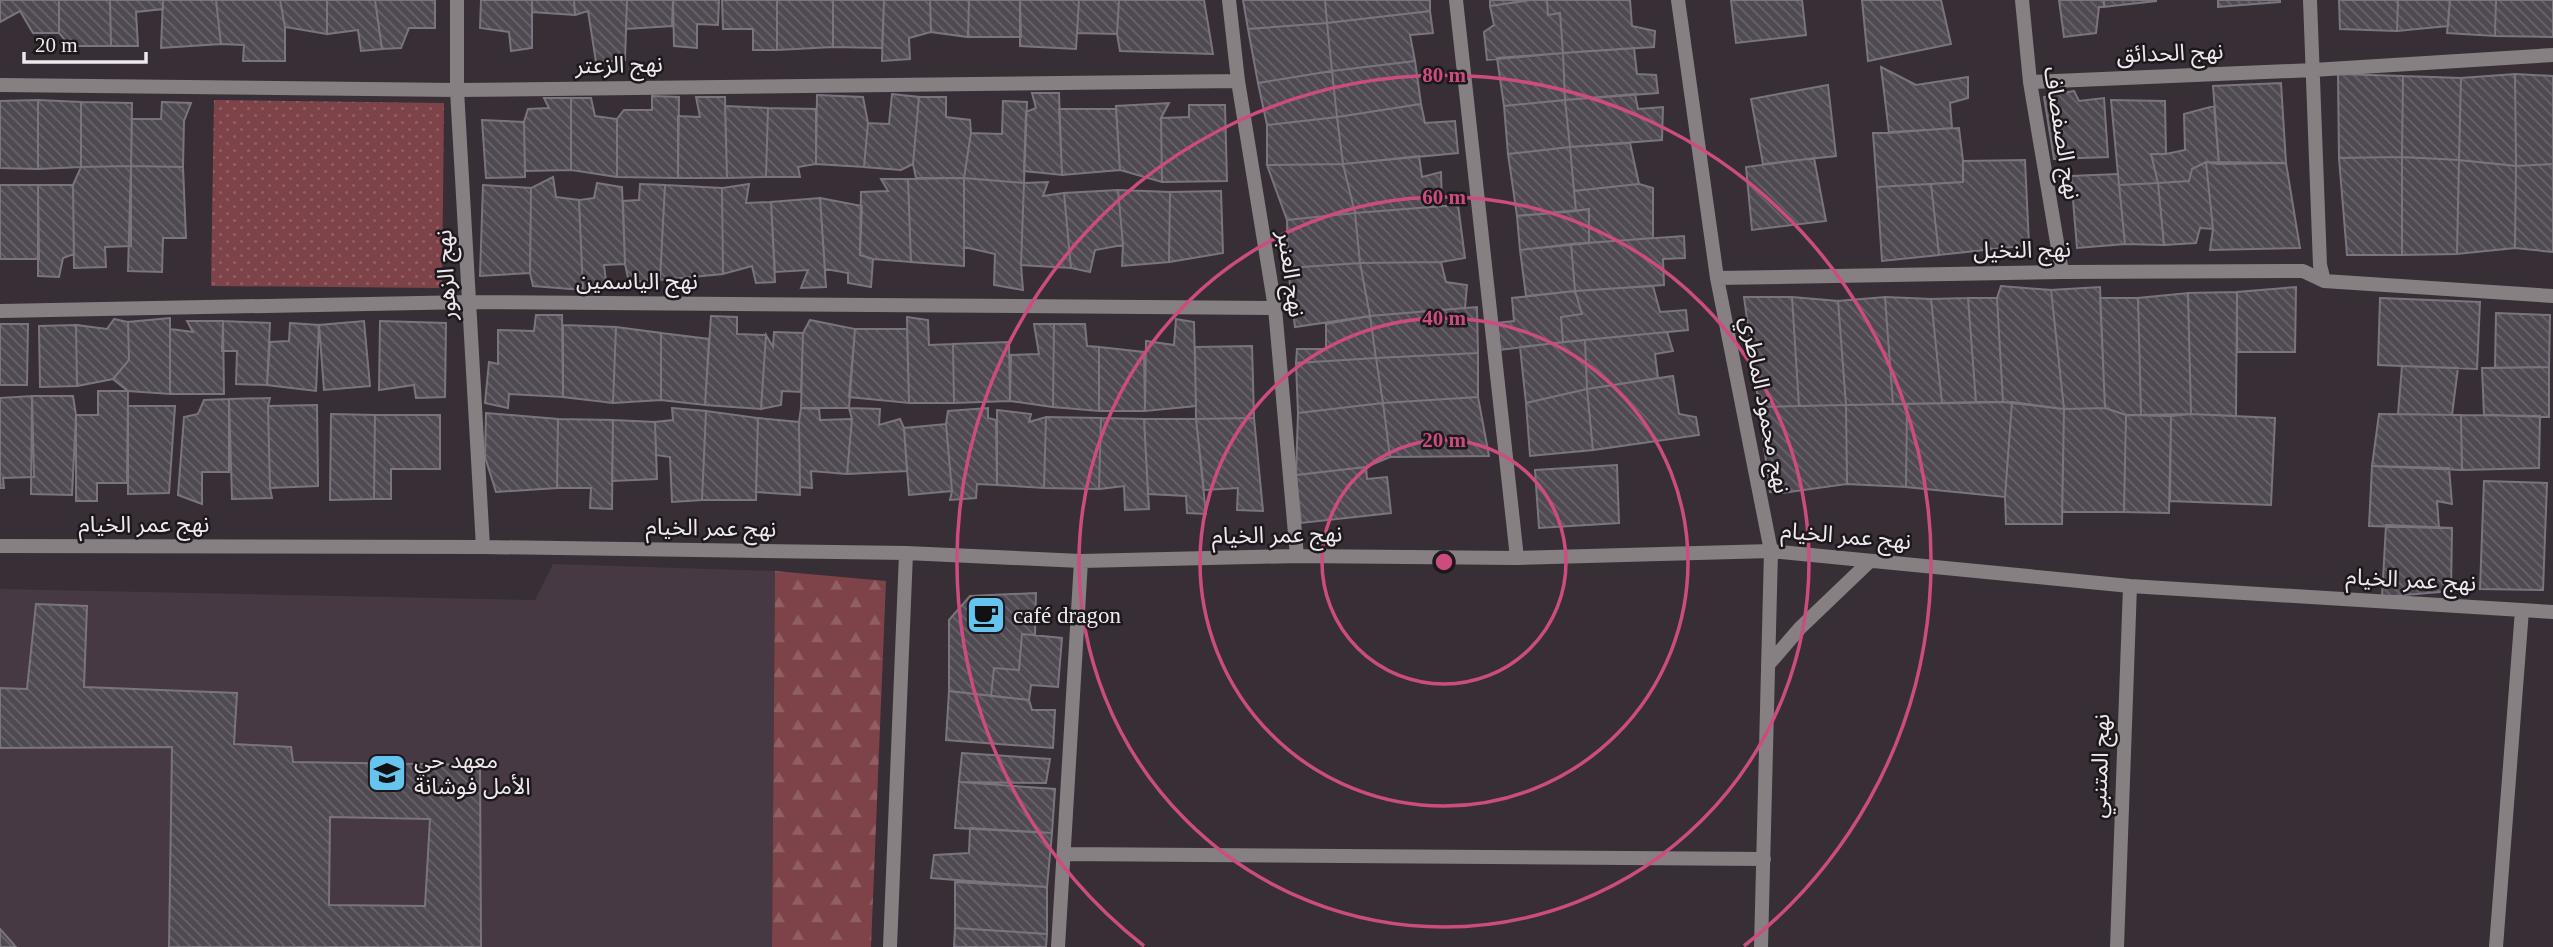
<svg xmlns="http://www.w3.org/2000/svg" width="2553" height="947" font-family="'Times New Roman','Noto Sans Arabic',serif">
  <style>
    .built { fill: #463943 }
    .forest { fill: url(#forest-firs) }
    .garden { fill: url(#garden-dots) }
    .building { fill: url(#building-back-hatch); stroke: #7a747e; stroke-width: 2; fill-rule: evenodd }
    .lines { fill: none; stroke-linecap: round; stroke-linejoin: round }
    .street { stroke: #868082; stroke-width: 14 }
    .ring { fill: none; stroke: #cd4c80; stroke-width: 3.5 }
    .labels { text-anchor: middle; dominant-baseline: central; stroke-width: 5; stroke-linejoin: round; paint-order: stroke }
    .street-label { font-size: 23px; fill: #eee9ed; stroke: #1c181b }
    .poi-label { font-size: 23px; fill: #eee9ed; stroke: #1c181b; text-anchor: start }
    .centre { fill: #cd4c80; stroke: #1c181b; stroke-width: 3.5 }
    .ring-label { font-size: 21px; text-anchor: middle; font-weight: bold; fill: #cd4c80; stroke: #1c181b; stroke-width: 5; stroke-linejoin: round; paint-order: stroke }
  </style>
  <defs>
    <pattern id="forest-firs" width="22" height="20" patternUnits="userSpaceOnUse" patternTransform="scale(1.75)"><rect width="22" height="20" fill="#7d4348"/><path d="M5 1l3.5 6h-7zM16 11l3.5 6h-7z" fill="#905e63"/></pattern>
    <pattern id="garden-dots" width="8" height="8" patternUnits="userSpaceOnUse" patternTransform="scale(1.75)"><rect width="8" height="8" fill="#7d4348"/><path d="M2 2h.1M6 6h.1" fill="none" stroke="#905e63" stroke-width="1.8" stroke-linecap="round"/></pattern>
    <pattern id="building-back-hatch" width="6" height="6" patternUnits="userSpaceOnUse" patternTransform="scale(1.75)"><rect width="6" height="6" fill="#4f4952"/><path d="M-1 5l2 2M0 0l6 6M5-1l2 2" fill="none" stroke="#69636b"/></pattern>
  </defs>
  <rect width="100%" height="100%" fill="#372f35"/>
  <path class="built" d="M553 564 775 571 772 947H0V589L535 600Z"/>
  <path class="forest" d="M775 571 886 581 871 947H772Z"/>
  <path class="garden" d="M214 100 444 103 442 288 211 286Z"/>
  <path class="building" d="M0 0H59V33H33L20 11 0 22Z
    M59 0H110L111 46H70L59 33Z
    M110 0H163V9L136 12 138 46H111Z
    M163 0H216L221 44 161 48Z
    M216 0H280L285 27V61H243L244 45 221 44Z
    M280 0H327V34L285 27Z
    M327 0H375L382 49 361 51 358 30 327 34Z
    M375 0H435V28H409L401 48 382 49Z
    M481 0H532V48L511 51 509 32 480 28Z
    M532 0H574L575 15 532 12Z
    M574 0H627L625 60 596 62 588 11 575 15Z
    M627 0H673L672 26 626 29Z
    M673 0H719L718 25 697 24V48L674 46Z
    M722 0H777V50H753V29H723Z
    M777 0H833V47L777 50Z
    M833 0H884L882 48 833 47Z
    M884 0H930L931 32 909 38 910 59 882 61Z
    M930 0H969L968 37 931 32Z
    M969 0H1020L1021 37H968Z
    M1020 0H1079L1076 49 1020 46Z
    M1079 0H1119L1117 34 1077 33Z
    M1119 0H1204L1213 54 1120 51 1117 34Z
    M1243 0H1325L1327 23 1248 29Z
    M1325 0H1430V11L1327 23Z
    M1490 0H1531L1490 6Z
    M1531 0H1547L1548 15 1560 13 1563 53 1487 60 1484 32 1494 25 1490 6Z
    M1547 0H1630L1632 26 1655 31 1654 47 1563 53 1560 13 1548 15Z
    M1731 0H1802L1806 35 1736 43Z
    M1862 0H1941L1951 44 1868 61Z
    M2059 0H2104V7H2099L2096 33 2064 37Z
    M2104 0H2156V1L2104 7Z
    M2218 0H2280V2L2218 7Z
    M2339 0H2398L2397 31 2340 29Z
    M2398 0H2450L2448 26 2397 31Z
    M2450 0H2496L2495 36 2447 33Z
    M2496 0H2553V37L2495 36Z
    M1430 11 1433 33 1410 35 1415 61 1332 71 1327 23Z
    M1327 23 1332 71 1258 83 1248 29Z
    M1634 48 1637 74 1656 75 1658 93 1565 100 1563 53Z
    M1563 53 1565 100 1504 106 1497 58Z
    M1415 61 1421 104 1337 117 1332 71Z
    M1881 67 1916 85 1968 77V98L1950 103 1952 128 1889 133Z
    M1332 71 1337 117 1267 125 1258 83Z
    M2338 74 2403 76 2402 157 2339 158Z
    M2515 74 2553 76V164L2516 166Z
    M2515 74 2516 166 2459 160 2461 78Z
    M2403 76 2461 78 2459 160 2402 157Z
    M2281 83 2286 163 2219 164 2213 86Z
    M1828 85 1836 156 1763 164 1751 99Z
    M2074 91 2079 101 2104 98 2108 157 2054 159 2044 97Z
    M1032 93H1059L1062 175 1024 171 1026 112 1036 108Z
    M892 94 919 97 913 164 901 170 864 167 868 123 889 124Z
    M1635 94 1638 109 1663 107 1662 140 1570 147 1565 100Z
    M817 95 863 97 868 123 864 167 816 164Z
    M652 96 679 97 678 178 617 177V119L624 110H652Z
    M696 97H725L727 178H678V116L700 117Z
    M919 97H946V117L970 120 971 133 964 178H916L913 164Z
    M544 98H571V170L525 171 524 122 528 109 549 108Z
    M571 98H591L595 116 617 119V177L571 170Z
    M38 100 81 102V167L38 169Z
    M38 100V169L0 168V101Z
    M1565 100 1570 147 1508 154 1504 106Z
    M2111 100 2165 101 2166 154H2151L2158 183 2119 185Z
    M1003 101 1027 102 1024 183 964 178 971 133 1002 134Z
    M81 102 132 103 131 166 81 167Z
    M162 102 191 103 184 121 183 167 131 166 132 119H161Z
    M1169 103 1161 118 1162 182 1120 170 1116 106Z
    M1421 104 1425 123 1455 121 1458 153 1343 164 1337 117Z
    M1189 105H1225L1227 181 1162 182 1161 118 1189 117Z
    M725 106 768 108 766 177 727 178Z
    M2214 106 2219 164 2206 162 2192 169 2189 181 2158 183 2151 154H2166L2185 150 2184 114Z
    M768 108 816 109V164L798 167 800 177H766Z
    M1059 109H1116L1120 170 1062 175Z
    M1337 117 1343 164 1267 165V125Z
    M482 120 524 122 525 177 486 178Z
    M1959 128 1963 161V182L1877 187 1873 133Z
    M1630 143 1639 184 1574 191 1570 147Z
    M1570 147 1576 211 1517 216 1508 154Z
    M1419 156 1422 177 1441 172 1442 206 1355 213 1343 164Z
    M2402 157V255H2347L2339 158Z
    M2402 157 2459 160 2457 254 2402 255Z
    M1814 158 1826 221 1752 230 1746 167Z
    M2025 160 2029 245 1939 255 1931 184 1963 182V161Z
    M2459 160 2516 166 2515 248 2457 254Z
    M2206 162 2286 163 2300 248 2210 250 2213 229Z
    M2206 162 2213 229 2200 228 2196 243 2164 245 2158 183 2189 181 2192 169Z
    M1343 164 1355 213 1287 220 1267 165Z
    M2553 164V252L2515 248 2516 166Z
    M131 166 183 167 186 238H163L162 272 128 271Z
    M131 166V246L105 247 106 267 74 268 73 185 81 167Z
    M2118 174 2125 244 2077 248 2071 176Z
    M553 177 556 197 579 200 583 290 533 286 530 273 531 188Z
    M964 178V266L911 262 908 179Z
    M964 178 1024 183 1021 265 1023 290 994 285 995 254 964 247Z
    M881 179H908L911 262 873 259 860 255 861 192 888 191Z
    M1048 182 1043 196 1064 193 1071 268 1021 265 1024 183Z
    M597 183 622 187 625 264 604 265 607 289 583 290 579 200 594 198Z
    M2158 183 2164 245 2125 244 2119 185Z
    M640 184 665 185 660 280 629 282 625 264 623 201 639 200Z
    M749 184 746 203 771 202 775 282 756 283 752 266 723 274 722 188Z
    M1639 184 1653 188V238L1589 243V209L1576 211 1574 191Z
    M1931 184 1939 255 1882 261 1877 187Z
    M0 185H38L39 259H0Z
    M38 185H73L74 254 63 258 59 277 38 276Z
    M483 185 531 188 530 273 480 276Z
    M665 185 722 188 723 274 660 280Z
    M1118 190 1123 245 1095 250 1090 272 1071 268 1064 193Z
    M1118 190 1170 192 1169 262 1122 266 1123 245Z
    M1221 191 1223 253 1169 262 1170 192Z
    M820 198 826 287 801 288 808 270 775 272 771 202Z
    M820 198 862 206 860 255 873 259 871 287 848 283V273L825 269Z
    M1458 205 1465 258 1441 262 1360 263 1355 213Z
    M1589 209V243L1520 250 1517 216Z
    M1355 213 1360 263 1288 268 1287 220Z
    M1684 236 1685 258 1663 259 1664 285 1575 291 1571 244Z
    M1571 244 1575 291 1526 296 1520 250Z
    M1441 262 1446 282 1467 285 1465 308 1370 316 1360 263Z
    M1360 263 1370 316 1295 327 1288 268Z
    M1653 286 1660 312 1686 310 1688 330 1563 342 1561 317 1582 314 1575 291Z
    M2001 286 2051 290 2064 409 2003 402 1997 298Z
    M2100 287 2105 408 2064 409 2051 290Z
    M2296 287 2295 352H2237V292Z
    M1575 291 1582 314 1561 317 1563 342 1500 350 1497 323 1514 321 1512 298Z
    M2237 292 2236 416 2191 414 2188 293Z
    M2188 293 2191 414 2141 415 2138 298Z
    M1744 297H1792L1799 406 1759 407Z
    M1792 297 1838 301 1846 405 1799 406Z
    M1885 297 1893 404 1846 405 1838 301Z
    M1885 297 1931 299 1942 403 1893 404Z
    M1968 298H1997L2003 402H1976Z
    M1968 298 1976 402 1942 403 1931 299Z
    M2100 298H2138L2141 415H2126L2105 408Z
    M2380 298 2480 302 2477 369 2378 365Z
    M1477 307 1478 353 1376 358 1370 316Z
    M2496 313 2550 315 2549 367 2495 368Z
    M536 315H562L563 397 509 394 508 408 485 403 489 362 498 364V330L534 331Z
    M711 316 737 317V334L766 335 761 409 705 405Z
    M1370 316 1376 358 1296 363 1297 349H1326V324Z
    M907 317 928 320 929 345 953 344 954 403H909Z
    M170 318V394L128 391 113 379 129 360 128 322Z
    M114 319 128 322 129 360 113 379 77 386 76 325 107 329Z
    M1176 319 1194 322 1196 406 1145 411 1146 341 1174 345Z
    M810 320 855 329 849 408H801L803 333Z
    M187 321H223L224 394H170V329L193 332Z
    M223 321 270 323 267 385 236 384 237 351H222Z
    M364 321 370 386 324 390 319 325Z
    M380 321 446 323 445 397 416 398 414 385 379 390Z
    M290 323 319 325 316 391 267 385 270 342 289 341Z
    M0 324H28L27 385H0Z
    M1034 324H1054L1053 407 1010 401 1011 355 1039 354Z
    M1054 324H1085L1087 346 1099 347V411L1053 407Z
    M76 325 77 386 40 387 39 326Z
    M563 325 616 327 613 403 563 397Z
    M616 327 661 333V400L613 403Z
    M855 329H907L909 403 849 397Z
    M774 332 803 333 801 392 782 391 781 405 761 409 766 335 773 347Z
    M1667 332 1673 351 1655 354 1658 378 1587 389 1585 340Z
    M661 333 709 339 705 405 661 400Z
    M1585 340 1587 389 1526 403 1520 347Z
    M1009 342 1010 401 954 403 953 344Z
    M1252 346 1254 418 1196 419 1195 347Z
    M1099 347 1144 352 1145 411H1099Z
    M1478 353V397L1383 403 1376 358Z
    M1376 358 1383 403 1298 413 1296 363Z
    M2402 366 2458 368 2452 415 2398 414Z
    M2549 367V417L2484 415 2482 368Z
    M1673 376 1679 414 1696 417 1699 435 1593 450 1587 389Z
    M1587 389 1593 450 1530 456 1526 403Z
    M98 391H128L127 483H97V501H76V415H98Z
    M32 396 34 477 3 478 4 488H0V398Z
    M32 396H73L76 415 72 495 31 494Z
    M1478 397 1489 456 1390 457 1383 403Z
    M270 398 268 406 270 488 272 498 232 499 229 399Z
    M229 399V472H202V504L178 495 184 417 198 414 204 400Z
    M2012 402 2005 497 1906 487 1907 404Z
    M2012 402 2064 409 2062 524H2006L2005 497Z
    M1383 403 1390 457 1366 467 1296 475 1298 413Z
    M1907 404 1906 487 1847 484 1846 405Z
    M317 405 318 486 270 488 268 406Z
    M1846 405 1847 484 1782 493 1770 492 1759 407Z
    M128 406H175L169 493 128 494Z
    M672 408 706 411 702 500 672 502 670 457 656 455 655 422 673 420Z
    M801 408 819 409 820 420 852 419 847 474 811 471 812 488 800 487 799 422Z
    M849 408 880 409 879 425 900 419 904 428 907 471 847 474 852 419Z
    M988 408V418L996 420 997 485 977 484 976 498 950 500 952 491 946 424 948 411Z
    M2105 408 2126 415 2124 512H2062L2064 409Z
    M997 410 1031 414 1029 422 1046 417 1044 488 997 485Z
    M706 411 758 418 756 500H702Z
    M486 413 558 419 557 488 496 492 485 457Z
    M331 414 375 415 374 499 330 500Z
    M2191 414 2275 418 2271 505 2170 501 2171 416Z
    M2379 414 2461 415 2462 470 2372 466Z
    M375 415H440V469H391V499H374Z
    M2126 415 2171 416 2169 513 2124 512Z
    M2461 415 2540 416 2539 468 2462 470Z
    M1046 417 1101 418 1099 489 1044 488Z
    M758 418 799 422 800 495 756 492Z
    M1101 418 1144 419 1149 509 1125 510 1124 486 1099 489Z
    M1254 418 1263 511 1237 510 1238 488 1204 490 1196 419Z
    M558 419 613 420 612 509 590 508 591 488H557Z
    M1144 419H1196L1206 514 1187 513 1186 496 1148 494Z
    M613 420 655 422 657 479 612 481Z
    M946 424 952 491 909 495 904 428Z
    M1617 465 1619 523 1539 528 1535 470Z
    M2372 466 2449 468 2452 504 2437 501 2439 528 2369 526Z
    M1366 467 1367 479 1387 477 1391 513 1301 523 1296 475Z
    M2484 481 2547 483 2543 590 2480 589Z
    M2386 525 2452 528 2451 591 2382 597Z
    M1036 593 1035 635 1022 634 1019 670 994 668 991 696 949 691V620L970 596Z
    M36 604 87 606 84 687 237 693 234 744 291 747 293 762 480 765 481 947H169L172 747 0 748V688L27 689ZM330 817 430 819 425 906 329 905Z
    M1022 634 1062 638 1058 687 1031 685 1029 700 991 696 994 668 1019 670Z
    M949 691 1029 700 1032 710H1055L1053 748 946 740Z
    M962 753 1050 759 1046 783 959 782Z
    M959 782 1055 789 1052 833 955 828Z
    M970 828 1052 833 1047 887 931 878 934 855 969 853Z
    M955 882 1047 887V934L955 928Z
    M955 928 1047 934 1046 947H954Z
    M0 929 16 947H0Z"/>
  <g class="lines">
    <path class="street" d="M457 0V90L483 547
      M1229 0 1238 81 1275 308 1297 556
      M1456 0 1517 558
      M1678 0 1717 278 1771 551 1761 947
      M2022 0 2030 82 2062 272
      M2310 0 2320 265 2324 281
      M2030 82 2313 70 2553 55
      M0 85 457 90 1238 81
      M1717 278 2062 272 2303 271 2324 281 2553 296
      M0 311 470 302 1275 308
      M0 546 483 547 906 553 1081 561 1297 556 1517 558 1771 551 2130 586 2553 612
      M1768 665 1800 628 1870 561
      M1064 854 1764 859
      M890 947 906 553
      M1058 947 1081 561
      M2117 947 2130 586
      M2496 947 2522 610"/>
  </g>
  <g class="ring">
    <circle cx="1444" cy="562" r="122"/>
    <circle cx="1444" cy="562" r="244"/>
    <circle cx="1444" cy="562" r="365"/>
    <path d="M1144 946A487 487 0 1 1 1744 946"/>
  </g>
  <defs>
    <g id="cafe-square" transform="scale(2.0125)"><rect x="-9" y="-9" width="18" height="18" rx="4" fill="#65c5ee" stroke="#1c181b"/><path d="M-5.5-4.5H6V0H3Q3 3.5 0 3.5H-2.5Q-5.5 3.5-5.5 0ZM3-3.2v2h1.7v-2ZM-6 4.5H4V6H-6Z" fill="#111"/></g>
    <g id="school-square" transform="scale(2.0125)"><rect x="-9" y="-9" width="18" height="18" rx="4" fill="#65c5ee" stroke="#1c181b"/><path d="M0-5L7-2L0 1L-7-2ZM-4 1L0 2.5L4 1V4Q0 6-4 4Z" fill="#111"/></g>
  </defs>
  <g fill-rule="evenodd">
    <use href="#cafe-square" x="986" y="615"/>
    <use href="#school-square" x="387" y="773"/>
  </g>
  <g class="labels">
    <g class="street-label">
      <text transform="translate(2170 53) rotate(-2)">نهج الحدائق</text>
      <text transform="translate(619 65) rotate(-1)">نهج الزعتر</text>
      <text transform="translate(2062 133) rotate(81)">نهج الصفصاف</text>
      <text transform="translate(2022 250) rotate(-1)">نهج النخيل</text>
      <text transform="translate(1291 274) rotate(82)">نهج العنبر</text>
      <text transform="translate(446 275) rotate(-93)">نهج الزهور</text>
      <text x="637" y="281">نهج الياسمين</text>
      <text transform="translate(1765 405) rotate(79)">نهج محمود الماطري</text>
      <text x="144" y="524">نهج عمر الخيام</text>
      <text transform="translate(711 528) rotate(1)">نهج عمر الخيام</text>
      <text transform="translate(1277 535) rotate(-1)">نهج عمر الخيام</text>
      <text transform="translate(1846 536) rotate(5)">نهج عمر الخيام</text>
      <text transform="translate(2411 580) rotate(3)">نهج عمر الخيام</text>
      <text transform="translate(2100 766) rotate(-88)">نهج المتنبي</text>
    </g>
    <g class="poi-label">
      <text x="1013" y="615">café dragon</text>
      <text x="414" y="760">معهد حي<tspan x="414" dy="26">الأمل فوشانة</tspan></text>
    </g>
  </g>
  <circle cx="1444" cy="562" r="10" class="centre"/>
  <g class="ring-label">
    <text x="1444" y="82">80 m</text>
    <text x="1444" y="204">60 m</text>
    <text x="1444" y="325">40 m</text>
    <text x="1444" y="447">20 m</text>
  </g>
  <path d="M24 52v10h122v-10" fill="none" stroke="#eee9ed" stroke-width="3.5"/>
  <text x="35" y="52" font-size="21" fill="#eee9ed" stroke="#1c181b" stroke-width="5" paint-order="stroke">20 m</text>
</svg>
